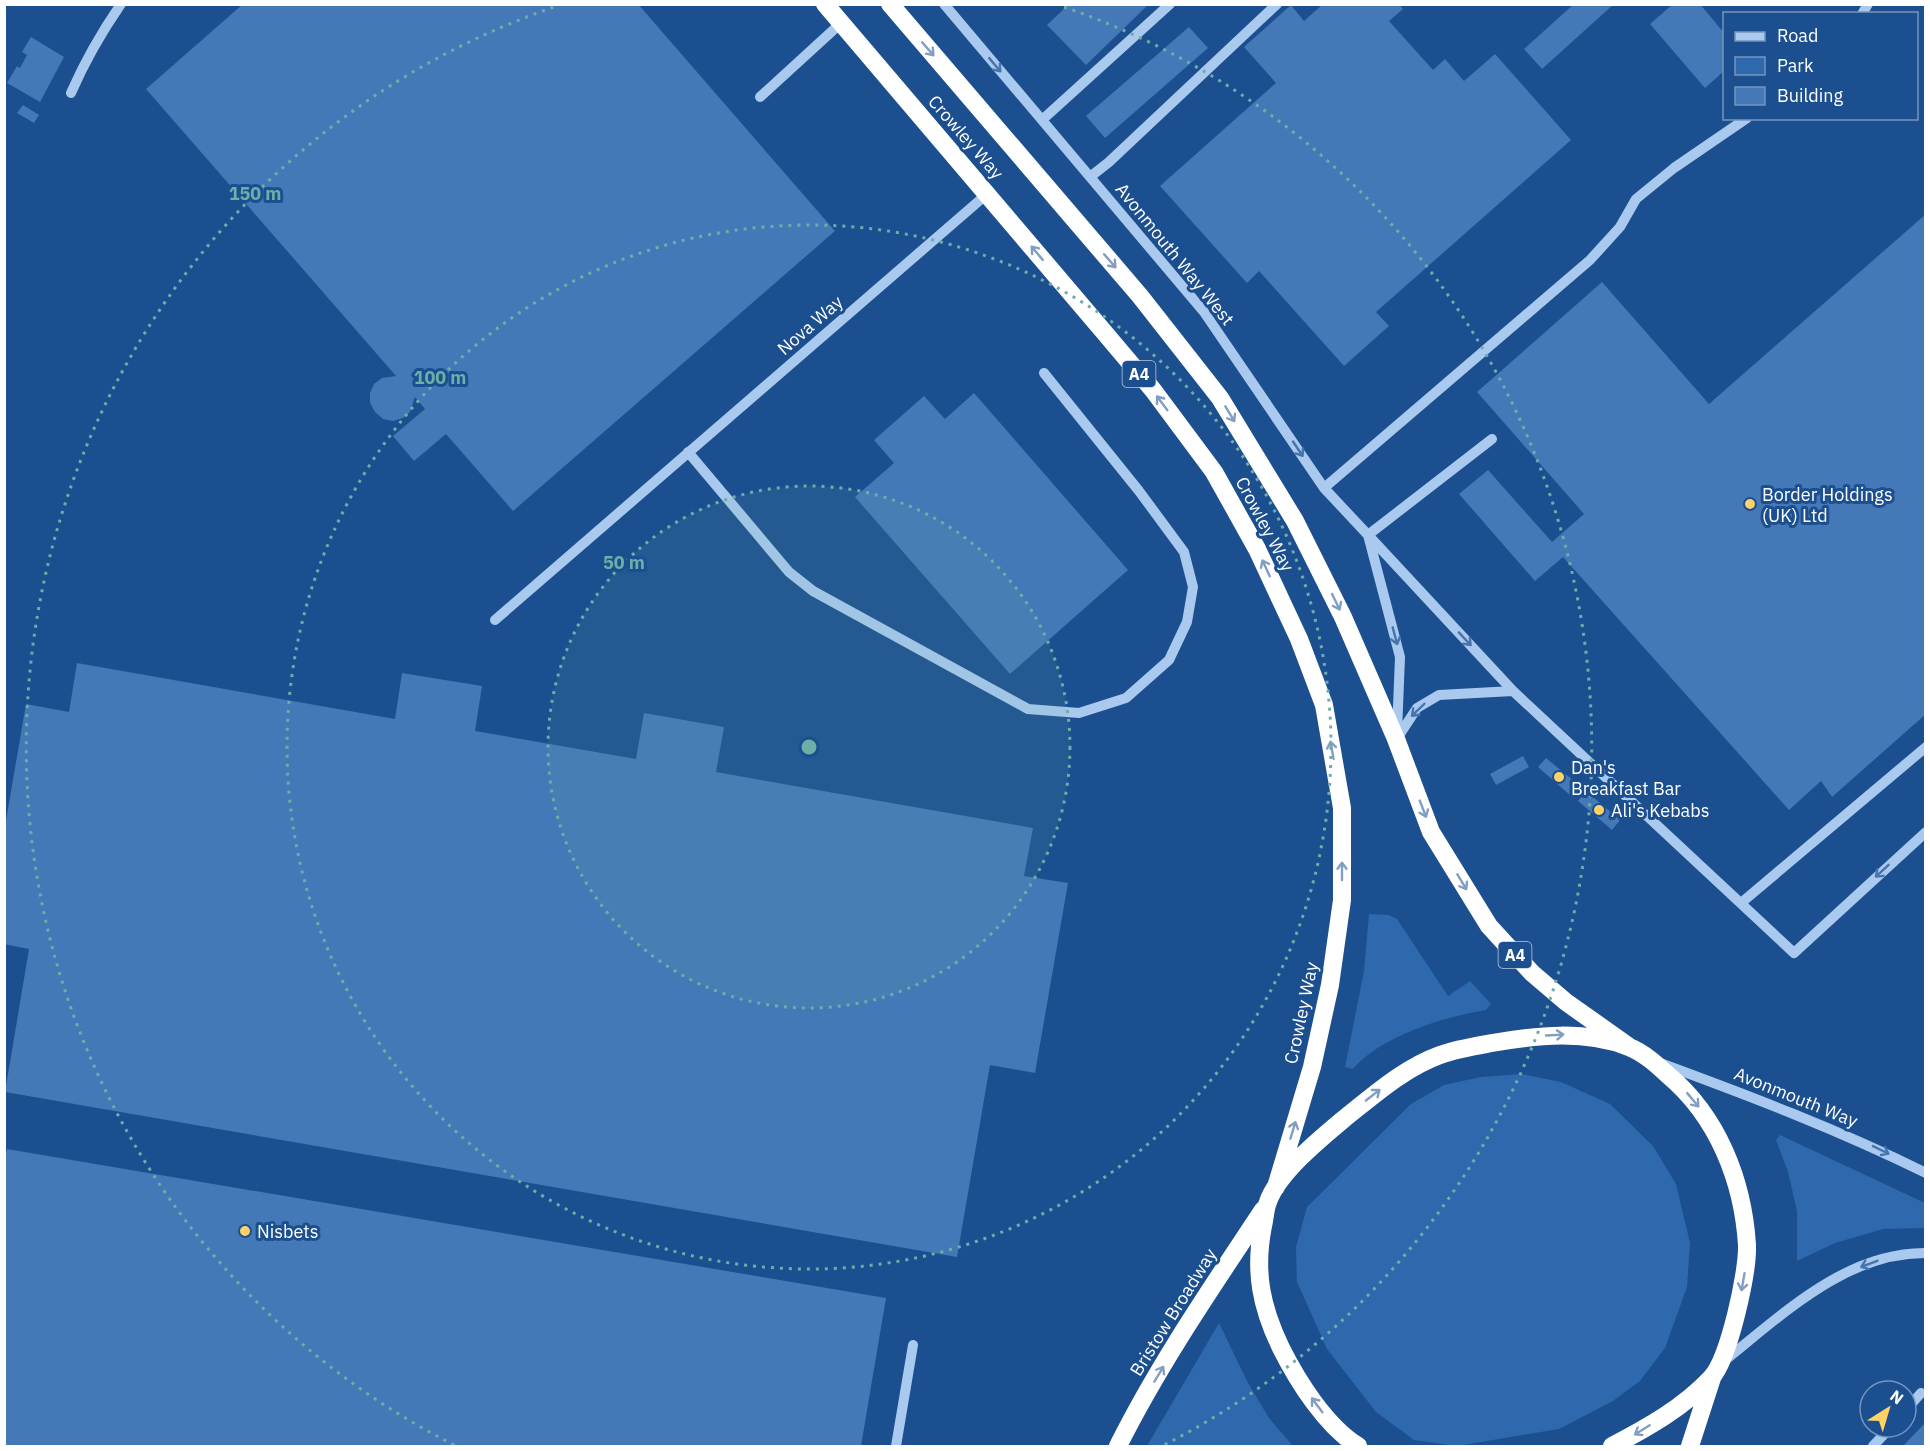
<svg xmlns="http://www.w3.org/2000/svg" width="1930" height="1451" font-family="'IBM Plex Sans',sans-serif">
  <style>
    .green { fill: #2e69ad }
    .building { fill: #4478b7 }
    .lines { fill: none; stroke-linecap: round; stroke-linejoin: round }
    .minor { stroke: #a9c9ee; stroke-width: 10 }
    .highway { stroke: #fff; stroke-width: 18 }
    .oneway { stroke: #829ec1 }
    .oneway2 { stroke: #4674ac }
    .ring { fill: none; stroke: #6fada8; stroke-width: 3; stroke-dasharray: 3 6 }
    .poi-dot { fill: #ffd166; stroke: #1b4f8f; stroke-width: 2 }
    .labels { text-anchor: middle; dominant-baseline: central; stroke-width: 6; stroke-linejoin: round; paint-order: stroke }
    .shield { fill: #1b4f8f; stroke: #bbcadd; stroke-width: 1.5 }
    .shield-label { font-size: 16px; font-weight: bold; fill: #fff }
    .street-label { font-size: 18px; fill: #fff; stroke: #1b4f8f }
    .poi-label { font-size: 18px; fill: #fff; stroke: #1b4f8f; text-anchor: start }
    .centre { fill: #6fada8; stroke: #1b4f8f; stroke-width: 3 }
    .ring-label { font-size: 18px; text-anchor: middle; font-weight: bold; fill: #6fada8; stroke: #1b4f8f; stroke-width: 6; stroke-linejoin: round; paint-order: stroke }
  </style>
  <rect width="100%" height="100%" fill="#1b4f8f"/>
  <path class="green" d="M1369 914 1389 915 1397 919 1448 996 1470 981 1491 1004 1486 1010C1446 1016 1379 1037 1353 1069L1345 1067 1364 971Z
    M1521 1074 1561 1082 1610 1104 1653 1146 1676 1184 1690 1243 1687 1287 1665 1348 1640 1381 1613 1401 1559 1429 1457 1446 1414 1440 1376 1412 1327 1349 1297 1282 1296 1247 1307 1207 1411 1104 1444 1085 1481 1077Z
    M1780 1135 1925 1203V1228L1883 1229 1835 1243 1797 1261V1211L1788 1172 1776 1140Z
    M1219 1323 1247 1381 1269 1418 1293 1446H1147Z"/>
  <path class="building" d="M243 4H638L835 231 513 511 446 434 414 461 393 436 425 409 415 397 410 412 403 418 393 421 383 419 375 412 370 403V393L374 384 382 378 396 376 146 89Z
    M1069 4H1149L1086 65 1047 25Z
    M1323 4H1399L1403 9 1389 21 1433 70 1445 59 1464 81 1495 54 1571 140 1376 312 1389 326 1344 366 1259 271 1247 283 1160 186 1276 83 1244 47 1291 5 1304 21Z
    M1574 4H1614L1542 69 1524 49Z
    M1673 4H1700L1724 33V71L1705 88 1650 24Z
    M1189 27 1208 48 1105 138 1086 116Z
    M31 37 64 57 40 102 7 83 17 66 20 68 27 55 22 52Z
    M23 105 39 115 34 123 17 113Z
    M1926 214V714L1832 797 1821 781 1789 810 1563 557 1535 581 1459 494 1488 470 1552 542 1584 514 1477 392 1602 282 1709 404Z
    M974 393 1128 570 1010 674 855 497 894 463 874 440 924 396 945 419Z
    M77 663 395 719 402 673 482 686 475 731 636 759 644 713 724 727 716 772 1033 828 1024 876 1068 883 1035 1073 990 1065 957 1257 5 1092 29 949 4 944V832L26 704 69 712Z
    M1523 756 1529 767 1496 785 1490 774Z
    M1546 758 1580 786 1571 796 1538 767Z
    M1586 791 1620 820 1612 830 1578 801Z
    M7 1149 886 1298 861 1446H4V1163Z
    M1926 1422V1446H1903Z"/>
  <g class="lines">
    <path class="minor" d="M944 4 1204 312 1324 488 1368 535 1400 657 1397 732
      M1862 14 1868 4
      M71 93C85 61 101 33 121 4
      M760 97 841 23
      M1042 120 1170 4
      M1090 177 1109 162 1277 4
      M1492 439 1368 535 1513 691 1794 953 1926 832
      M688 452 789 572 813 591 1028 709 1079 713 1126 698 1169 660 1187 622 1193 587 1184 552 1139 491 1044 373
      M1324 488 1590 260 1620 227 1636 199 1674 168 1747 118
      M495 620 987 194
      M1398 737 1417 708 1439 695 1513 691
      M1741 903 1926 747
      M1660 1063C1750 1096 1839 1130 1926 1173
      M1724 1361C1782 1315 1846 1252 1926 1253
      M1906 1410 1921 1393
      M896 1446 913 1345
      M1873 1446 1891 1427"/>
    <path class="highway" d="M825 4 1104 332 1153 390 1214 472 1257 549 1299 639 1324 705 1342 808V900L1330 985 1312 1067 1276 1187
      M890 4 1140 296 1220 398 1295 521 1343 617 1396 739 1431 832 1489 926 1532 973 1566 1002 1631 1048
      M1118 1446C1159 1364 1212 1287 1263 1210
      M1358 1446C1326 1426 1298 1382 1281 1348 1261 1307 1254 1271 1263 1226 1265 1218 1265 1209 1268 1202 1278 1173 1321 1138 1345 1118 1374 1095 1404 1068 1440 1055 1456 1049 1475 1046 1492 1043 1538 1035 1585 1030 1629 1047 1644 1053 1656 1064 1668 1075 1718 1117 1743 1181 1747 1245 1748 1272 1729 1359 1711 1378 1684 1407 1647 1428 1612 1446
      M1690 1446 1712 1378"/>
  </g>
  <defs><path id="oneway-shaft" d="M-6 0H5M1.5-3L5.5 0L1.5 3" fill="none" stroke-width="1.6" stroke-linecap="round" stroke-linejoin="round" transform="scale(1.5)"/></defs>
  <g class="oneway">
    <use href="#oneway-shaft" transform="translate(928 49) rotate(49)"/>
    <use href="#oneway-shaft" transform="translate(1037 253) rotate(-130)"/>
    <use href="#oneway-shaft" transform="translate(1110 261) rotate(49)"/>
    <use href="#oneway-shaft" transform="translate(1162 403) rotate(-127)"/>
    <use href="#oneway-shaft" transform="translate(1230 414) rotate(59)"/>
    <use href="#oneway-shaft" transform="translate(1266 568) rotate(-115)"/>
    <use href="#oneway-shaft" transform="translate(1336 602) rotate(64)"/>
    <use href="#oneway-shaft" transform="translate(1332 750) rotate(-100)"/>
    <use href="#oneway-shaft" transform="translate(1423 809) rotate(69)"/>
    <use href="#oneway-shaft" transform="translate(1342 871) rotate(-90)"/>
    <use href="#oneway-shaft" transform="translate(1462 882) rotate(59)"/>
    <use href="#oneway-shaft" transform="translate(1555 1035) rotate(-3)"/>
    <use href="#oneway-shaft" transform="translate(1373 1095) rotate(-38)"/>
    <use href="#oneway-shaft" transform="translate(1693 1100) rotate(50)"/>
    <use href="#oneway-shaft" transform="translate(1293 1130) rotate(-73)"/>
    <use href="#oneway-shaft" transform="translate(1743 1282) rotate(100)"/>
    <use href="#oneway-shaft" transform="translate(1159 1374) rotate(-59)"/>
    <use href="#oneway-shaft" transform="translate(1317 1405) rotate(-127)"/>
    <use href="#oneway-shaft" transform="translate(1642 1430) rotate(148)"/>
  </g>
  <g class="oneway2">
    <use href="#oneway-shaft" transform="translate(995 65) rotate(50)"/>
    <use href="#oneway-shaft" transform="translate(1298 449) rotate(56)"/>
    <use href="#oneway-shaft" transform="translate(1395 636) rotate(75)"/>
    <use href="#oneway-shaft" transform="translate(1465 639) rotate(47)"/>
    <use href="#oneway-shaft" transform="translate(1418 710) rotate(136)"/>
    <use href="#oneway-shaft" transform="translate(1882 871) rotate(137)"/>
    <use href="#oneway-shaft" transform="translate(1881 1150) rotate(26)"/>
    <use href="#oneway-shaft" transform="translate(1869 1264) rotate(159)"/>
  </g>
  <circle cx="809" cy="747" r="261" fill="#6fada8" fill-opacity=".12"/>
  <g class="ring">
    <circle cx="809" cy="747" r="261"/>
    <circle cx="809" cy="747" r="522"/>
    <path d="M454 1445A783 783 0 0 1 554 7M1064 7A783 783 0 0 1 1164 1445"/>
  </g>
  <g class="poi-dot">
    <circle cx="1750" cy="504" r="6"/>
    <circle cx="1559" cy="777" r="6"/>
    <circle cx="1599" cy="810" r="6"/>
    <circle cx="245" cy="1231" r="6"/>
  </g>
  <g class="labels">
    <g class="shield">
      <rect x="1122.5" y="361" width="33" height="26" rx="4.5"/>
      <rect x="1498.5" y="942" width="33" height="26" rx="4.5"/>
    </g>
    <g class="shield-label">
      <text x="1139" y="374">A4</text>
      <text x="1515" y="955">A4</text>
    </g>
    <g class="street-label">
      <text transform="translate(966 137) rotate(49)">Crowley Way</text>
      <text transform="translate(1175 254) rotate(51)">Avonmouth Way West</text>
      <text transform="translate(810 325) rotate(-41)">Nova Way</text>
      <text transform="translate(1265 524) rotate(62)">Crowley Way</text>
      <text transform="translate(1301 1013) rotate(-78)">Crowley Way</text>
      <text transform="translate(1796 1097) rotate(22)">Avonmouth Way</text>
      <text transform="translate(1173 1312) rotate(-58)">Bristow Broadway</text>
    </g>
    <g class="poi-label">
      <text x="1762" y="494">Border Holdings<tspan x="1762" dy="21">(UK) Ltd</tspan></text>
      <text x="1571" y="767">Dan's<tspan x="1571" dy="21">Breakfast Bar</tspan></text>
      <text x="1611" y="810">Ali's Kebabs</text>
      <text x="257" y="1231">Nisbets</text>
    </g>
  </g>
  <circle cx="809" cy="747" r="9" class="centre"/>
  <g class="ring-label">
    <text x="255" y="200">150 m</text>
    <text x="440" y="384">100 m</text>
    <text x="624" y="569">50 m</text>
  </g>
  <rect width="1930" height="1451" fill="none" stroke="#ffffff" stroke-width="12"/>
  <rect x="1723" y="12" width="195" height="108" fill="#1b4f8f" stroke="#7695bc" stroke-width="1.5"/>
  <rect x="1735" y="32" width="30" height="9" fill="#a9c9ee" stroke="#7695bc" stroke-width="1.5"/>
  <text x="1777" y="42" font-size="18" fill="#ffffff">Road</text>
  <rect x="1735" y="57" width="30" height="18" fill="#2e69ad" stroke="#7695bc" stroke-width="1.5"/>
  <text x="1777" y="72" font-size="18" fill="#ffffff">Park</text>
  <rect x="1735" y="87" width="30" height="18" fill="#4478b7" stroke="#7695bc" stroke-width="1.5"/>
  <text x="1777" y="102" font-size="18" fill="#ffffff">Building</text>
  <g transform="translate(1888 1409) rotate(37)"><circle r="28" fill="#1b4f8f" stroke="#7695bc" stroke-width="1.5"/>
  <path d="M0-4.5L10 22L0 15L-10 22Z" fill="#ffd166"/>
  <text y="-9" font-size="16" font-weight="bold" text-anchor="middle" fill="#ffffff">N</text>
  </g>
</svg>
